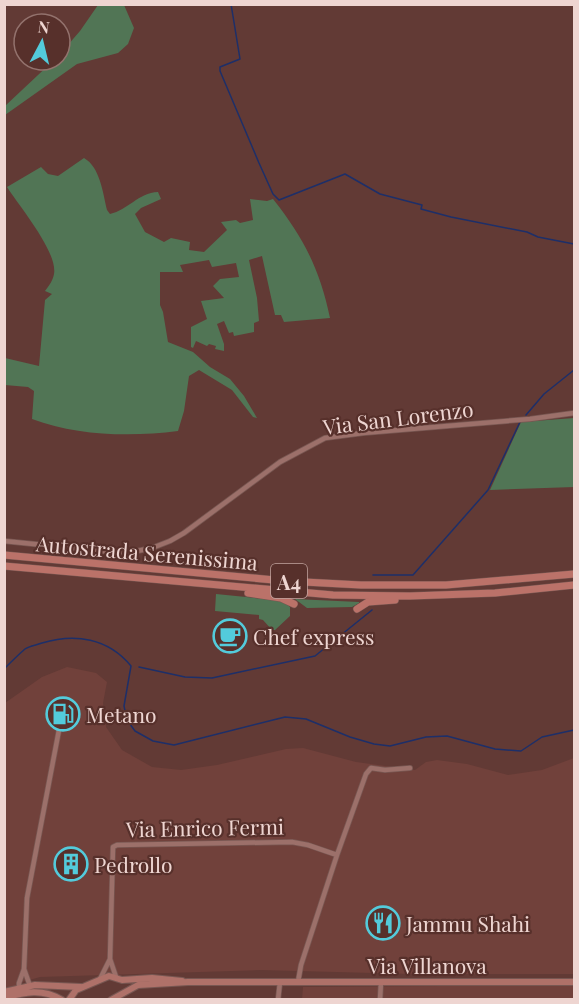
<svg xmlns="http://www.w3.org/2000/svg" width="579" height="1004" font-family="'Playfair Display',serif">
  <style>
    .built { fill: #71413b }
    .green { fill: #517555 }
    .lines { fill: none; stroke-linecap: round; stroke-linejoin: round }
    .stream { stroke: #1d2f69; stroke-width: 1.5 }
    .minor-casing { stroke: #785752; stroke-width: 6 }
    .major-casing { stroke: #785752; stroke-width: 8 }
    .highway-casing { stroke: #785752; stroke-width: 8 }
    .minor { stroke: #9c706a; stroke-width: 4.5 }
    .major { stroke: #af7169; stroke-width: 6 }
    .highway { stroke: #bb7269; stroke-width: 7 }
    .labels { text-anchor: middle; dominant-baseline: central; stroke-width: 4.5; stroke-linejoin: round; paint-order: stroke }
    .shield { fill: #57302b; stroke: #c1a49f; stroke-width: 1.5 }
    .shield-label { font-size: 20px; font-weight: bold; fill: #eed5d1 }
    .street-label { font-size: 21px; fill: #eed5d1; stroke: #57302b }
    .poi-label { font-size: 21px; fill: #eed5d1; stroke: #57302b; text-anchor: start }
  </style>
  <rect width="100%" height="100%" fill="#623a35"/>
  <path class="built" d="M67 667 96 673 107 682 103 703 106 727 122 750 152 767 181 770 217 765 286 749 303 748 356 762 415 770 426 762 437 760 467 764 508 775 542 770 574 758V974H411L261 970 40 977 19 983 18 987 5 990V703L42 677Z
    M574 985V999L302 1000 303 987Z"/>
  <path class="green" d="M98 5H124L134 28 128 44 118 53 77 64 5 115V106L54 60H60V54L80 31Z
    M84 158C100 167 103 193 107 210L110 214C128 210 138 193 158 192L161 199 141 208 135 214 145 232 164 242 171 238 190 242 189 250 204 252 227 230 221 222 236 220 240 223 253 220 250 199 267 201 273 199C304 238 320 270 330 318L284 322 281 315H275L262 256 249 260 257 298 259 321 254 323V332L234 336 233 332 229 333 224 321 217 324 224 344V351L215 349 216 346 209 344 207 346 196 341 193 348 191 347V327L207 319 201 301 224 298 213 286 220 279 239 277 236 263 212 267 209 260 180 265 183 272H160V305L163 312 168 342 193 352 210 367 230 379 244 396 257 418 253 417 232 390 199 370 189 376 184 411 178 431C131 437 77 436 32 419L34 391 28 387 5 385V358L39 366 45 300 52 294 45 291C49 286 53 280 54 274 58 252 19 206 7 187L41 167 48 174 58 176Z
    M574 418V487L490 490 521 422Z
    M216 594 284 601 290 607V616L275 630H272L263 620 259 619V615L215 611Z
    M295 599 359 602V603L352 607 307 608Z"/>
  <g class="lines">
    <path class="stream" d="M231 4 240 59 220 67V71L259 163 273 194 279 200 345 174 380 194 422 205 421 209 451 217 527 232 538 237 574 244
      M526 415 544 394 574 370
      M373 575H413L488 490 520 422
      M139 667 185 677 212 678 315 656 372 610
      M4 669C11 662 18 655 25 649 29 646 37 645 42 643 75 633 108 638 131 666L124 706 127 720 135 731 153 741 174 745 285 717 306 719 350 737 374 744 390 746 426 737 447 736 495 749 521 751 542 737 574 730"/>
    <g class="minor-casing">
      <path id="minor" d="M4 541 113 552H132L152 548 170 541 184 533 280 462 325 438 363 433 530 419 574 413
        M337 855 366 774 371 768 385 770 410 768
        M24 969 30 986
        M116 977 110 959 113 847 117 845 292 842 308 845 337 855 301 965 298 982
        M100 979 110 959
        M19 988V983L24 969 27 898 59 730
        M278 1000 280 982
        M380 1000 381 982"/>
    </g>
    <g class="major-casing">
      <path id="major" d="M4 992 35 985 81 987
        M4 998C25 992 42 988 62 1000
        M69 1000 76 990 109 976 122 980 152 978 182 981
        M111 1000 138 985 188 982H574"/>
    </g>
    <g class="highway-casing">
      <path id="highway" d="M4 555 285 581 361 585H446L574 574
        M4 566 333 595 410 596 495 593 574 585
        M248 593 281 598 294 604
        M357 609 368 602 395 600"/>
    </g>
    <use href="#minor" class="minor"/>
    <use href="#major" class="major"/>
    <use href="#highway" class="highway"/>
  </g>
  <defs>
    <g id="cafe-ring" transform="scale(1.725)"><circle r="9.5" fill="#57302b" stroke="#53cbdb" stroke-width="1.5"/><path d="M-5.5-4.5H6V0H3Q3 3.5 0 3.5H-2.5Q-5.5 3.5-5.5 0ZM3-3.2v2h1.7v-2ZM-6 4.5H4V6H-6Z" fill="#53cbdb"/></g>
    <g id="fuel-ring" transform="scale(1.725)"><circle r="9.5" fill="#57302b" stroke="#53cbdb" stroke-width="1.5"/><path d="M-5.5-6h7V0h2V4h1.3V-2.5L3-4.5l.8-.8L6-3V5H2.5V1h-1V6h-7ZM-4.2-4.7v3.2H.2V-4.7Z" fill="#53cbdb"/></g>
    <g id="building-ring" transform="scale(1.725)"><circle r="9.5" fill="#57302b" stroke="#53cbdb" stroke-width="1.5"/><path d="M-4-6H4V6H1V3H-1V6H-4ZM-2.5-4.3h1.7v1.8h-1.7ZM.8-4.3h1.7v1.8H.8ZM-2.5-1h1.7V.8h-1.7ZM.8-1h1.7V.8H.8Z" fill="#53cbdb"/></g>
    <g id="restaurant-ring" transform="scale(1.725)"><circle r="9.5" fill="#57302b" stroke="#53cbdb" stroke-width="1.5"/><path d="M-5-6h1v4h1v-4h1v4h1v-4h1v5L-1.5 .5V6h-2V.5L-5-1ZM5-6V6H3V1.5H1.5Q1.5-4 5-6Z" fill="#53cbdb"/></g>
  </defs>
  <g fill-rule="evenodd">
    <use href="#cafe-ring" x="230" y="636"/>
    <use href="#fuel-ring" x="63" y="714"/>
    <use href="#building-ring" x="71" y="864"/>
    <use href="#restaurant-ring" x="383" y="923"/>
  </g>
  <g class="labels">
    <rect class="shield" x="271" y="564" width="36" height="34" rx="4.5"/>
    <g class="shield-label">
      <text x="289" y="581">A4</text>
    </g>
    <g class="street-label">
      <text transform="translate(398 417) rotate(-7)">Via San Lorenzo</text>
      <text transform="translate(147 552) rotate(5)">Autostrada Serenissima</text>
      <text transform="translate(205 827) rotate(-1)">Via Enrico Fermi</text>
      <text x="427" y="965">Via Villanova</text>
    </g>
    <g class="poi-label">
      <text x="253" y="636">Chef express</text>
      <text x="86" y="714">Metano</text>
      <text x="94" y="864">Pedrollo</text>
      <text x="406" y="923">Jammu Shahi</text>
    </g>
  </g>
  <rect width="579" height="1004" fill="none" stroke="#eed5d1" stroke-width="12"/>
  <g transform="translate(42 42) rotate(7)"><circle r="28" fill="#57302b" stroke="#93726d" stroke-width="1.5"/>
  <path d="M0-4.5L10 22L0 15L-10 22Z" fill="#53cbdb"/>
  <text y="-9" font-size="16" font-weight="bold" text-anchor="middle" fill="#eed5d1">N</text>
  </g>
</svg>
